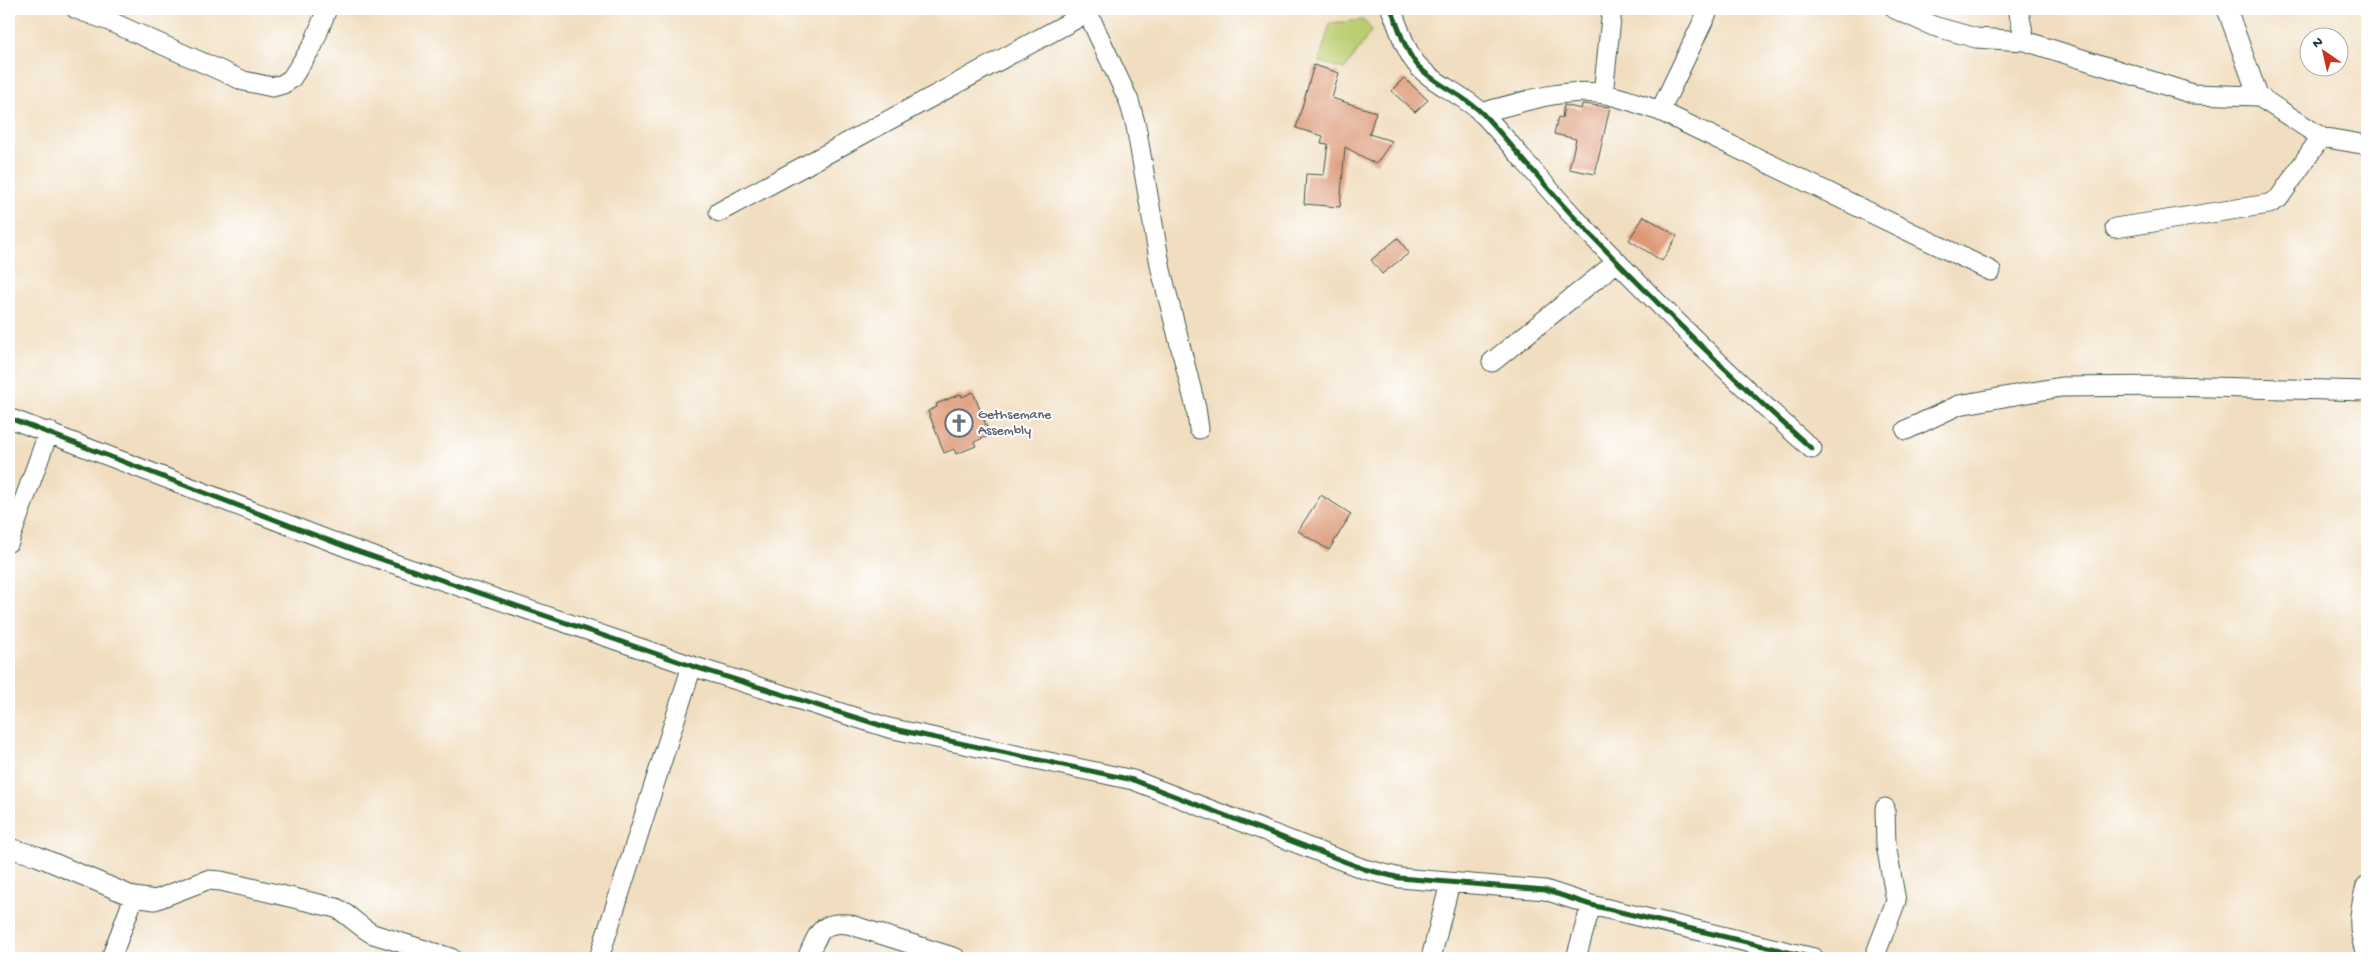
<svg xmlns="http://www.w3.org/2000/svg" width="2376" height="967" font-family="'Gochi Hand',sans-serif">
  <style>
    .green { fill: #bbcd70; stroke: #6d8552 }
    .building { fill: #d97 }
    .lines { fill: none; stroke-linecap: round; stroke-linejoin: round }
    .street-casing { stroke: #3e5549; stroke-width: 21 }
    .street { stroke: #fff; stroke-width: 19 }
    .cycleway-casing { stroke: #fff; stroke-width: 8 }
    .cycleway { stroke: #1b5e20; stroke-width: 5 }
    .labels { text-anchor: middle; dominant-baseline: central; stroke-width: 4; stroke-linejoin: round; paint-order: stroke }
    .worship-label { font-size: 14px; fill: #5b616d; stroke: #fff; text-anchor: start }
  </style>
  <rect width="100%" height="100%" fill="#fff"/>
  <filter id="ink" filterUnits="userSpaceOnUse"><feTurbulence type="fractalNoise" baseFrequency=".02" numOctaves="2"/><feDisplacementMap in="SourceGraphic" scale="10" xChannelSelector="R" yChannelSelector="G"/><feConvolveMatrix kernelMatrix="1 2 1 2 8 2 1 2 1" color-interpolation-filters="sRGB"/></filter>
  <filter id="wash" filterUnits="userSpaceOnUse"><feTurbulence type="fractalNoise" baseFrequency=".0096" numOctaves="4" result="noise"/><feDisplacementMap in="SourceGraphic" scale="20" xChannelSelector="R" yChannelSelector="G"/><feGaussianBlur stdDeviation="1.12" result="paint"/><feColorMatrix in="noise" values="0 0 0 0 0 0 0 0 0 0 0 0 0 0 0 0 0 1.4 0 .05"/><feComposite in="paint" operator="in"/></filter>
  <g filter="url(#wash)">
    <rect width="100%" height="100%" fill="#f1dec0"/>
    <path class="green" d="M1363 20 1372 30 1345 69 1319 62 1330 23Z"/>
    <g id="blocks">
      <path class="building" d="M1314 65 1339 73 1332 98 1376 112 1369 134 1392 141 1376 164 1345 147 1340 207 1304 204 1306 174 1324 175 1328 144 1321 143 1323 136 1296 128Z
        M1404 78 1428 100 1415 112 1391 91Z
        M1582 104 1610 107 1595 174 1569 169 1576 139 1554 134 1558 117 1562 118 1564 105 1581 109Z
        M1644 216 1677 236 1662 261 1629 240Z
        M1398 238 1409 253 1382 274 1371 260Z
        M973 392 990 435 974 442 976 446 956 454 954 449 944 453 928 411 937 407 936 404 961 394 962 397Z
        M1321 495 1351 514 1329 550 1298 531Z"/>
    </g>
  </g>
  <g filter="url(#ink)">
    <use href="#blocks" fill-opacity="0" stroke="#3e5549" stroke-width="1"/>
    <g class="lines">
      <g class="street-casing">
        <path id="street" d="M76 9 109 21 244 81 272 87 283 84 291 79 313 45 327 9
          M1086 9 1129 101 1136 126 1161 270 1196 408 1199 429
          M1391 9C1399 27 1405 52 1419 67 1437 86 1464 95 1483 114 1514 147 1542 183 1573 216 1650 297 1729 375 1812 449
          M1895 9 1933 26 1976 38 2025 41 2193 94 2258 96
          M2018 9 2025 41
          M2227 9 2258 96 2321 137 2367 145
          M1603 94 1612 9
          M1660 111 1709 9
          M1481 113C1519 103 1564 87 1604 94 1622 97 1641 105 1660 111L1991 271
          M719 212 1087 13
          M2115 228 2269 204 2279 198 2321 137
          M1492 362 1617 262
          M9 418 354 550 692 666 889 728 1133 780 1364 869 1400 878 1545 890 1591 905 1814 958
          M1906 430 1959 405 2061 387 2171 386 2367 391
          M9 542 49 431
          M9 848 37 856 134 897 155 900 207 880 221 881 336 908C350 915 359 927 373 934L451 958
          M2366 886C2358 915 2357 929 2367 957
          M111 958 134 897
          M599 958 692 666
          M807 958C818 935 819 921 848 924L956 958
          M1431 958 1450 883
          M1576 958 1591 905
          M1874 958 1896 901 1886 845 1885 808"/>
      </g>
      <use href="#street" class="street"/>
      <g class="cycleway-casing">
        <path id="cycleway" d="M1391 9C1399 27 1405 52 1419 67 1437 86 1464 95 1483 114 1514 147 1542 183 1573 216 1650 297 1729 375 1812 449
          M9 418 354 550 692 666 889 728 1133 780 1364 869 1400 878 1545 890 1591 905 1814 958"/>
      </g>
      <use href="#cycleway" class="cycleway"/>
    </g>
  </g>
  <defs>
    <g id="church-ring" transform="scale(1.4375)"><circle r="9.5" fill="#fff" stroke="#6b7280" stroke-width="1.5"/><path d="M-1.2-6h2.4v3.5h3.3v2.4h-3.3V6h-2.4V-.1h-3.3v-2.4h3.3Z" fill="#6b7280"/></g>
  </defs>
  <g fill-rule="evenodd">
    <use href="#church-ring" x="959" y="423"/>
  </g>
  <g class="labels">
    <g class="worship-label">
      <text x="978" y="415">Gethsemane<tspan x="978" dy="16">Assembly</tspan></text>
    </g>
  </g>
  <rect width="2376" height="967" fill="none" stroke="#fff" stroke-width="30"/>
  <g transform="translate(2324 52) rotate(326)"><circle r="24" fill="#ffffff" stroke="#a5b1ae"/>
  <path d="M0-4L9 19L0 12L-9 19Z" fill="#c8321e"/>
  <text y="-8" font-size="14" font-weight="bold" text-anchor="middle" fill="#1f3d34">N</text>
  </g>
</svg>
